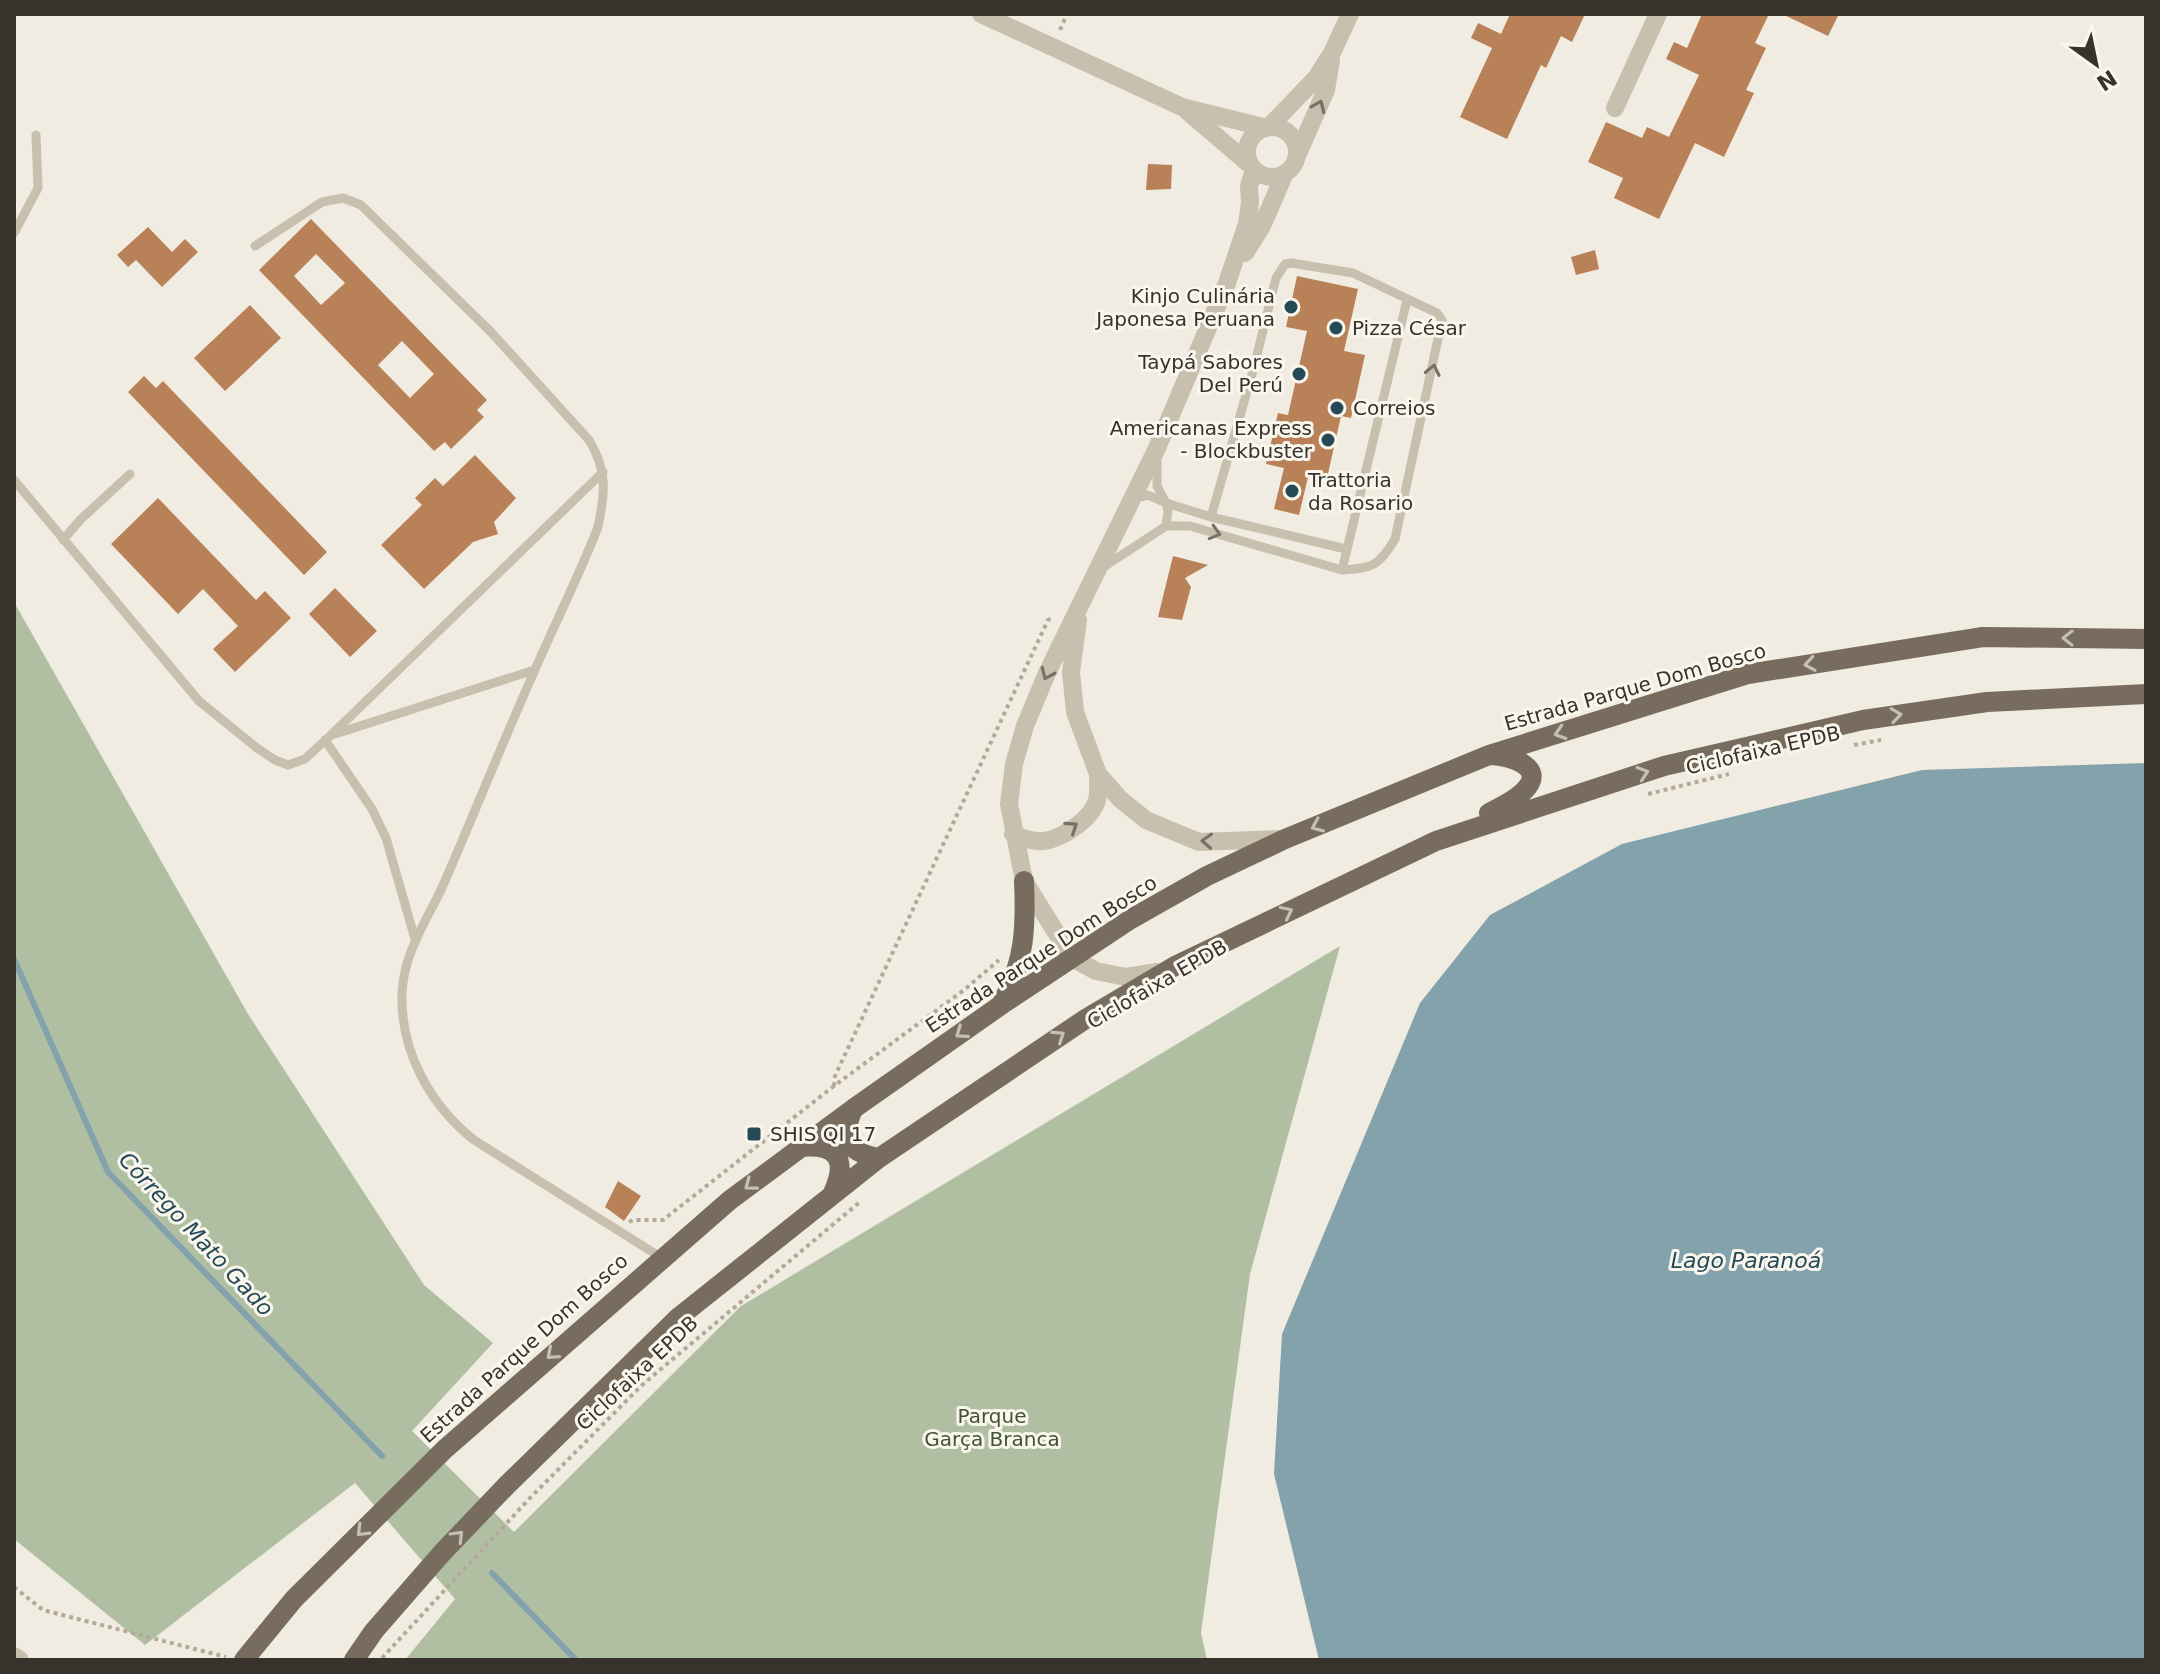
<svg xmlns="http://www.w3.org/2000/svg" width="2160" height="1674" font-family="'DejaVu Sans',sans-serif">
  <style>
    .green { fill: #b0bfa2 }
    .water { fill: #83a2ab }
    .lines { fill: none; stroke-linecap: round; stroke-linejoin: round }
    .stream { stroke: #83a2ab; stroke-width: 6 }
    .building { fill: #b98157; fill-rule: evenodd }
    .path { stroke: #b4a998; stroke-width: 4; stroke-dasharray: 4 4; stroke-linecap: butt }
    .lane { stroke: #c8bfae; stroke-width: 9 }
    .street { stroke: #c8bfae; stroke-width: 18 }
    .primary { stroke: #786c5f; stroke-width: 20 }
    .oneway { stroke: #797166 }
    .oneway2 { stroke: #c5bfb4 }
    .poi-dot { fill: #254955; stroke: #f9f6ed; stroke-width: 3 }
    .labels { text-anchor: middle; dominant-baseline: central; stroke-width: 6; stroke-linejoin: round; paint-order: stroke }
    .poi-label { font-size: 20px; fill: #38322c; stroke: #f9f6ed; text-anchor: start }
    .street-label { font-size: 20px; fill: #38322c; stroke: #f9f6ed }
    .park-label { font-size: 20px; fill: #415332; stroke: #f9f6ed }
    .water-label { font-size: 22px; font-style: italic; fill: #254955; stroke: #f9f6ed }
  </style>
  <rect width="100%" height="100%" fill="#f1ece1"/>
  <path class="green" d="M14 602 248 1014 424 1285 493 1343 412 1431 514 1532 741 1306 1340 946 1250 1274 1201 1633 1207 1660H405L455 1599 355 1483 145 1645 14 1539Z"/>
  <path class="water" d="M2146 763V1660H1319L1274 1474 1282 1334 1420 1003 1490 915 1622 844 1922 770Z"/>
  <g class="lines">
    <path class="stream" d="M14 959 108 1172 382 1456
      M492 1573 576 1660"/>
  </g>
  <path class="building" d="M1510 14H1585L1572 42 1561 36 1546 68 1541 65 1507 139 1460 117 1492 48 1471 38 1478 23 1501 34Z
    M1702 14H1769L1755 43 1766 48 1746 90 1754 93 1724 157 1695 143 1659 219 1614 198 1623 178 1588 162 1606 122 1642 138 1647 127 1669 137 1699 75 1666 59 1674 42 1687 48Z
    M1782 14H1839L1828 36Z
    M1148 164 1172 165 1171 189 1146 190Z
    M311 219 487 400 477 410 484 417 451 449 445 442 434 451 259 270ZM316 254 345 283 321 305 294 276ZM402 341 434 374 410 398 378 365Z
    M148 227 172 252 185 239 198 252 162 287 136 260 128 267 117 255Z
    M1595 250 1599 269 1576 275 1571 257Z
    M1297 276 1358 289 1344 351 1365 355 1351 418 1341 416 1327 478 1309 473 1299 515 1274 509 1284 468 1266 464 1278 413 1288 415 1307 331 1286 327Z
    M250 305 281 338 225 391 194 358Z
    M144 376 156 388 163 381 327 552 304 575 128 392Z
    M475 455 516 498 494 522 498 534 473 542 424 589 381 545 422 505 415 498 435 478 443 486Z
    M158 498 256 600 265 591 291 618 235 672 213 649 238 626 203 589 178 614 111 544Z
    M1173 556 1208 565 1185 578 1191 587 1182 620 1158 617Z
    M335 588 377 631 350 657 309 614Z
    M618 1181 641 1196 624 1221 605 1207Z"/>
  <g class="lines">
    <path class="path" d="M1060 30 1067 14
      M1854 745 1881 740
      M1648 794 1729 774
      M834 1086 835 1076 1048 620 1052 618
      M629 1222 633 1220H663L834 1086 964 990 999 960
      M14 1587 43 1610 226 1657
      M382 1658 529 1499 642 1385 861 1201"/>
    <path class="lane" d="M14 233 38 188 36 135
      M255 246 322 202 343 198 361 205 491 332 589 440C608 471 605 493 598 527 579 576 555 623 534 672 504 739 477 807 448 874 432 914 404 948 402 993 400 1051 430 1105 474 1140L662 1258
      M14 480 199 701 257 748 275 760 288 765 305 759 330 736 603 472
      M1135 498 1148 495 1166 503 1168 511 1166 526
      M1211 517 1346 549
      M63 540 80 520 130 474
      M1102 568 1166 526H1190L1342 570C1373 568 1379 566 1395 539L1442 320 1437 313 1353 273 1291 263 1285 264 1276 278 1254 367 1211 517 1166 503 1157 486V459
      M1342 570 1407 300
      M332 735 534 670
      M325 740 372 809 386 838 415 939"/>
    <path class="street" d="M981 14 1182 107 1267 128
      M1615 108 1658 14
      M1187 111 1249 164
      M1269 127 1316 78 1332 53 1350 14
      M1247 152a25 25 0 1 1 50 0a25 25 0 1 1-50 0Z
      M1297 156 1326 90 1331 60
      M1245 253 1261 228 1285 173
      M1078 620 1071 672 1075 712 1098 774 1120 799 1146 820 1199 842 1282 839
      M1013 834C1023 838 1033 842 1044 841 1063 838 1092 819 1097 800 1099 792 1098 782 1098 774
      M1157 972 1126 977 1096 971 1072 958 1024 881 1009 804 1014 764 1025 726 1047 673 1157 448 1227 283 1247 224 1250 203 1249 186 1254 170
      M14 1656 20 1660"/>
    <path class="primary" d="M1489 813C1500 807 1514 801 1523 792 1549 767 1510 756 1491 755
      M1003 1001C1025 961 1026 926 1024 881
      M853 1109C841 1137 845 1152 879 1158
      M800 1147C838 1144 848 1159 833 1193
      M244 1660 294 1599 445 1449 730 1200 853 1109 1001 1005 1131 919 1207 876 1285 839 1489 755 1748 674 1983 637 2146 639
      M354 1660 374 1631 442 1553 507 1485 679 1317 879 1158 1087 1018 1175 966 1436 841 1664 766 1863 720 1987 702 2146 694"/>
  </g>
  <defs><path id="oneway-chevron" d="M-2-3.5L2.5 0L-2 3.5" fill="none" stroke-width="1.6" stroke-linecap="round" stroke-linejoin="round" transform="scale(2)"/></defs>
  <g class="oneway">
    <use href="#oneway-chevron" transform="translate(1319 106) rotate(-66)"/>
    <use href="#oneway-chevron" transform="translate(1433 370) rotate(-78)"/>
    <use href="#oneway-chevron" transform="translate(1215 533) rotate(16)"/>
    <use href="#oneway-chevron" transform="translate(1047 674) rotate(114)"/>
    <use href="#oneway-chevron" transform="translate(1072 827) rotate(-34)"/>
    <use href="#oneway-chevron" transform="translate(1207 841) rotate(-177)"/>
  </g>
  <g class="oneway2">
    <use href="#oneway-chevron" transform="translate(2068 638) rotate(-179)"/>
    <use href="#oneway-chevron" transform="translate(1810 664) rotate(171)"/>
    <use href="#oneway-chevron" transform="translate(1896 715) rotate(-8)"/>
    <use href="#oneway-chevron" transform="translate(1560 733) rotate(163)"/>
    <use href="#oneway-chevron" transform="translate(1643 773) rotate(-18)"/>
    <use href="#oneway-chevron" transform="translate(1317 826) rotate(157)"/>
    <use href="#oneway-chevron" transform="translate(1287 912) rotate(-26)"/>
    <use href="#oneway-chevron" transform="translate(961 1033) rotate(145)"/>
    <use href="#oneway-chevron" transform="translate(1059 1036) rotate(-34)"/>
    <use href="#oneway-chevron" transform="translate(750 1185) rotate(143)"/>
    <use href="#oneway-chevron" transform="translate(552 1354) rotate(139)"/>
    <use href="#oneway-chevron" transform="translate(362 1531) rotate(135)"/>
    <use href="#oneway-chevron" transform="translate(458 1536) rotate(-46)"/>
  </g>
  <g class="poi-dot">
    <circle cx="1291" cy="307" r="8"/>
    <circle cx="1336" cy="328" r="8"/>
    <circle cx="1299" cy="374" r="8"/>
    <circle cx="1337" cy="408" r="8"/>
    <circle cx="1328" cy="440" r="8"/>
    <circle cx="1292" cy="491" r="8"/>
    <rect x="746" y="1126" width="16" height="16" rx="4"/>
  </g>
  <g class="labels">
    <g class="poi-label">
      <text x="1275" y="296" text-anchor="end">Kinjo Culinária<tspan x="1275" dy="23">Japonesa Peruana</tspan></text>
      <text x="1352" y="328">Pizza César</text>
      <text x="1283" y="362" text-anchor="end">Taypá Sabores<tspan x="1283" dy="23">Del Perú</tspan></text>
      <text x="1353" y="408">Correios</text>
      <text x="1312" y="428" text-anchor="end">Americanas Express<tspan x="1312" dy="23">- Blockbuster</tspan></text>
      <text x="1308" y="480">Trattoria<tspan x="1308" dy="23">da Rosario</tspan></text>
      <text x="770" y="1134">SHIS QI 17</text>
    </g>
    <g class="street-label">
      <text transform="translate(1635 687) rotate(-16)">Estrada Parque Dom Bosco</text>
      <text transform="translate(1763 750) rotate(-13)">Ciclofaixa EPDB</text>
      <text transform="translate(1041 954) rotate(-33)">Estrada Parque Dom Bosco</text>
      <text transform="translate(1157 984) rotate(-30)">Ciclofaixa EPDB</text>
      <text transform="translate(524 1348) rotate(-42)">Estrada Parque Dom Bosco</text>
      <text transform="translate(637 1373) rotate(-43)">Ciclofaixa EPDB</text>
    </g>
    <g class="park-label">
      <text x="992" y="1416">Parque<tspan x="992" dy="23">Garça Branca</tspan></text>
    </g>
    <g class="water-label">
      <text transform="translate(196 1234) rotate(47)">Córrego Mato Gado</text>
      <text x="1746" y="1260">Lago Paranoá</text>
    </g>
  </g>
  <rect width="2160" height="1674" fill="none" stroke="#38322c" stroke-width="32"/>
  <g transform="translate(2096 64) rotate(147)" stroke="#f9f6ed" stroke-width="6" paint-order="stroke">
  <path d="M0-6L14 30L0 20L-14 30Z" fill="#38322c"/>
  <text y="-12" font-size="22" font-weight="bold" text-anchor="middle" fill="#38322c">N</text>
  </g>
</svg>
